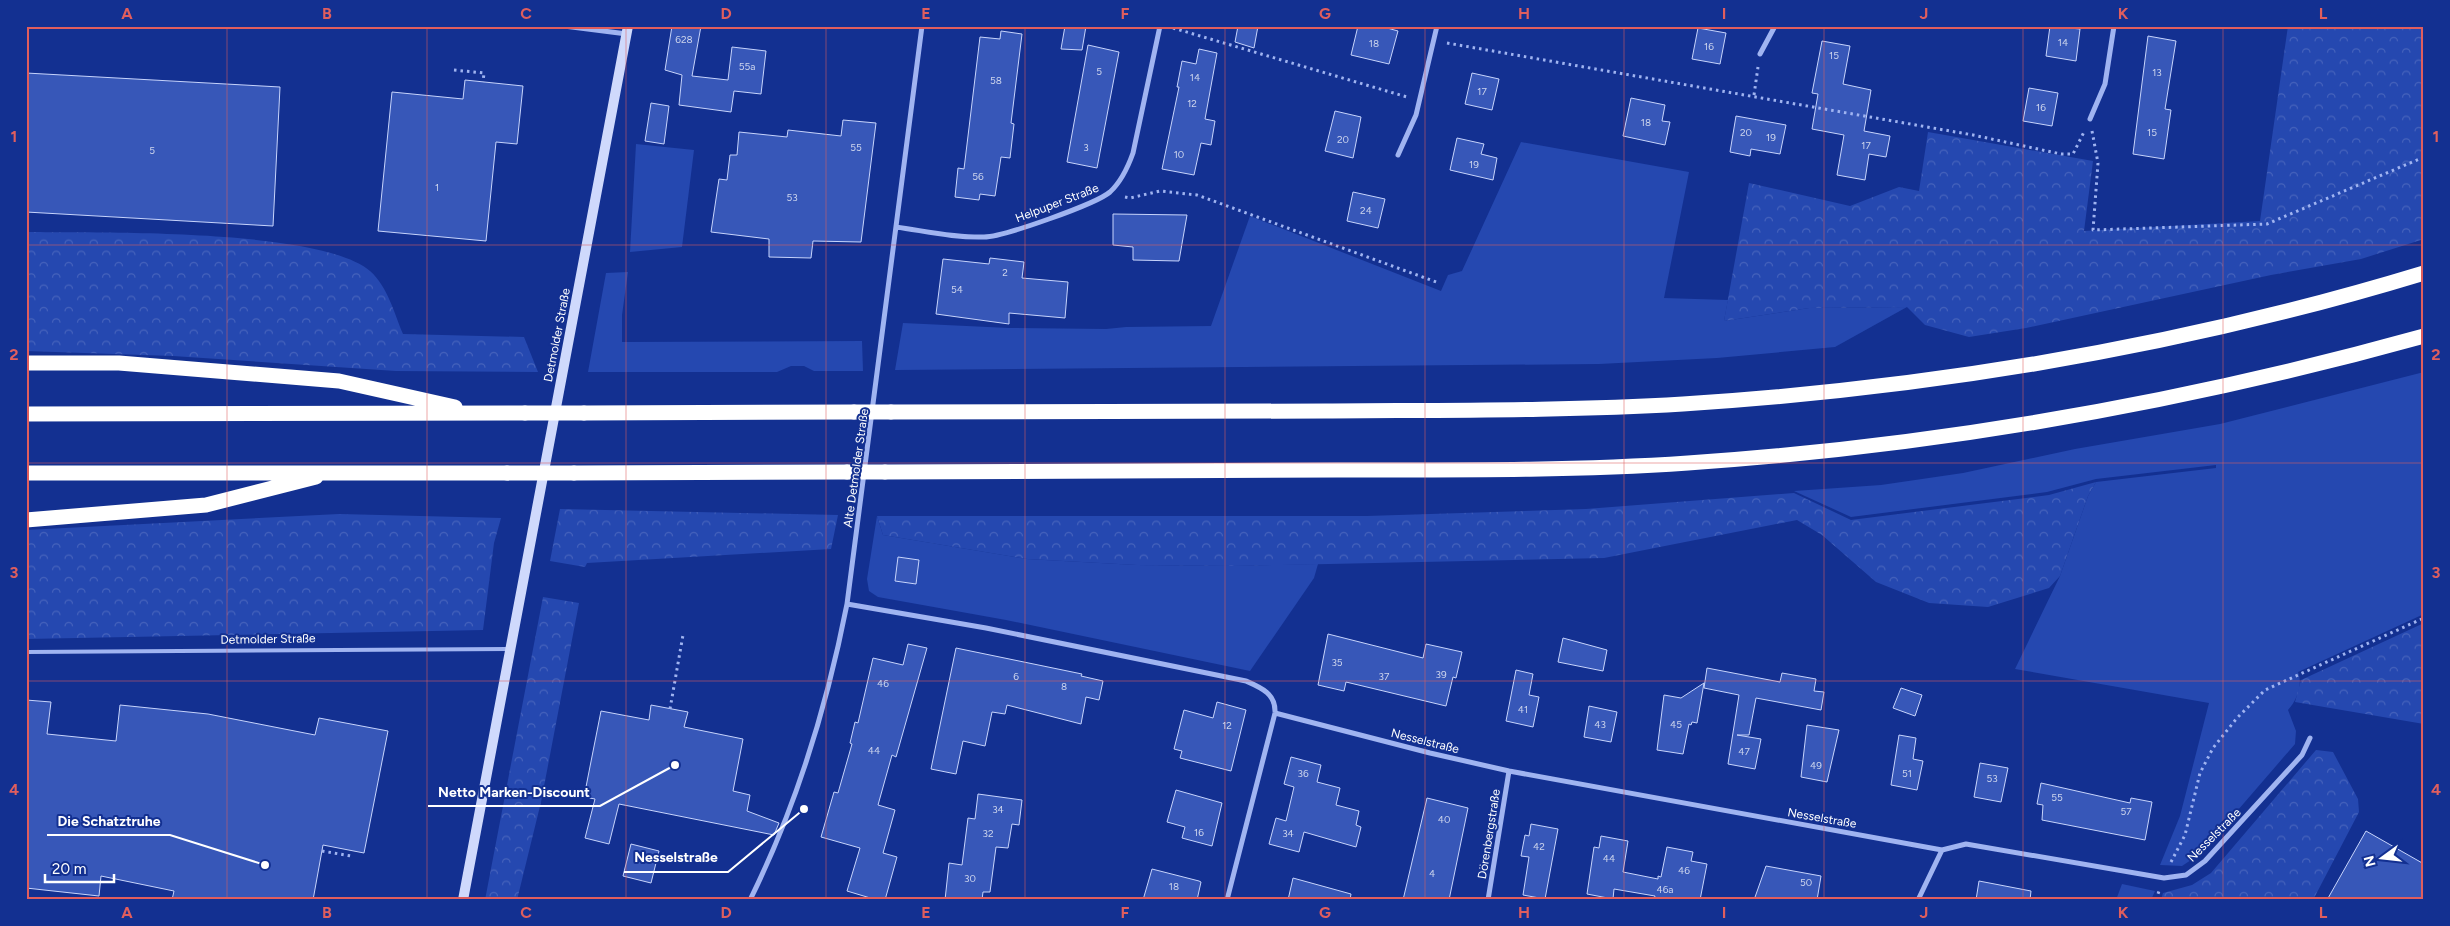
<svg xmlns="http://www.w3.org/2000/svg" width="2450" height="926" font-family="Figtree,sans-serif">
  <style>
    .green { fill: #2548b0 }
    .forest { fill: url(#forest-crowns) }
    .building { fill: #3757b8; stroke: #c7d4fc }
    .lines { fill: none; stroke-linecap: round; stroke-linejoin: round }
    .path { stroke: #a0b4f1; stroke-width: 3; stroke-dasharray: 2.5 4; stroke-linecap: butt }
    .lane { stroke: #a0b4f1; stroke-width: 4 }
    .street { stroke: #a0b4f1; stroke-width: 5 }
    .secondary { stroke: #cfd9fc; stroke-width: 10 }
    .highway { stroke: #fff; stroke-width: 15 }
    .highway-bridge { stroke: #fff; stroke-width: 15 }
    .grid { fill: none; stroke: #e05e5e; stroke-width: 1; stroke-opacity: 0.55 }
    .labels { text-anchor: middle; dominant-baseline: central; stroke-width: 4; stroke-linejoin: round; paint-order: stroke }
    .number-label { font-size: 10px; fill: #cdd5ed }
    .street-label { font-size: 12px; fill: #fff; stroke: #133091 }
    .leader { fill: none; stroke: #fff; stroke-width: 2 }
    .callout-dot { fill: #fff; stroke: #133091; stroke-width: 2 }
    .callout-label { font-size: 14px; text-anchor: middle; font-weight: bold; fill: #fff; stroke: #133091; stroke-width: 4; stroke-linejoin: round; paint-order: stroke }
    .neatline { fill: none; stroke: #e05e5e; stroke-width: 2 }
    .grid-label { font-size: 16px; text-anchor: middle; font-weight: bold; fill: #e05e5e }
  </style>
  <defs>
    <pattern id="forest-crowns" width="20" height="18" patternUnits="userSpaceOnUse" patternTransform="scale(1.25)"><rect width="20" height="18" fill="#2548b0"/><path d="M2 6a3 3 0 1 1 6 0M12 15a3 3 0 1 1 6 0" fill="none" stroke="#4663bc"/></pattern>
  </defs>
  <rect width="100%" height="100%" fill="#133091"/>
  <path class="green" d="M1521 142 1689 172 1664 298 1728 300 1724 321 1809 308 1907 307 1835 347 1717 358 1599 364 895 370 903 323 1009 328 1106 329 1126 327 1211 326 1250 216 1441 291 1448 275 1462 271Z
    M636 144 694 150 682 247 630 252Z
    M628 272 622 315V342L862 341 863 371H814L804 366H791L777 372H588L606 273Z
    M2424 372V614L2298 672C2303 685 2297 700 2288 710L2296 731 2295 744 2200 854 2182 866 2160 865 2180 816 2209 703 2015 669 2060 576 2088 496 2096 482 2216 468V465L2096 479 2047 492 1851 517 1794 491 1881 485 1963 473 2075 449 2220 424Z
    M877 516 883 535 1027 559 1137 565 1232 566 1318 564 1314 578 1250 671 1006 620 878 597 869 591 867 579Z
    M2122 884 2155 891 2151 900H2116Z"/>
  <path class="forest" d="M2288 26H2424V239L2361 259 2271 275 2026 328 1969 337 1925 325 1907 307 1809 308 1724 321 1749 183 1850 206 1899 187 1919 191 1928 132 2093 161 2084 231 2260 221Z
    M26 232C98 233 319 228 370 271 388 287 394 313 403 334L524 337 538 372 396 371 173 356 26 351Z
    M2096 482 2088 496 2060 576 2049 588 1988 607 1929 603 1876 582 1822 535 1797 520 1604 558 1232 566 1137 565 1027 559 883 535 877 516H1367L1586 509 1794 493 1851 520 2049 495Z
    M560 509 838 515 831 549 587 563 585 567 550 561Z
    M339 514 501 518 494 543 483 630 26 639V530Z
    M543 597 579 603 541 802 517 900H485Z
    M2424 623V724L2295 702 2301 680Z
    M2316 750 2333 752 2358 799 2359 812 2313 900H2161L2163 893 2192 885 2211 873Z"/>
  <path class="building" d="M672 26H701L692 76 728 80 732 47 766 51 761 94 734 91 731 112 679 105 682 75 665 70Z
    M1065 26H1086L1082 50 1061 49Z
    M1238 26H1258L1254 48 1235 42Z
    M1358 26H1380L1398 31 1389 64 1351 55Z
    M2050 26 2080 29 2076 61 2046 56Z
    M1698 28 1726 33 1720 64 1692 59Z
    M1001 31 1022 34 1011 123 1014 124 1010 158 1001 157 995 196 980 194 979 200 955 197 958 168 964 169 980 37 1000 39Z
    M2148 36 2176 41 2165 109 2171 110 2164 159 2133 154Z
    M1822 41 1850 46 1843 84 1871 90 1864 131 1890 136 1886 157 1869 154 1865 180 1837 175 1844 135 1812 129 1818 94 1812 93Z
    M1088 45 1119 52 1097 168 1067 162Z
    M1199 49 1217 53 1205 119 1215 121 1211 145 1201 143 1194 175 1162 169 1179 87H1177L1182 61 1196 64Z
    M26 73 280 87 273 226 26 212Z
    M1472 73 1499 79 1492 110 1465 104Z
    M465 80 523 86 517 144 496 142 486 241 378 231 392 92 463 99Z
    M2029 88 2058 93 2052 126 2023 121Z
    M1631 98 1665 105 1662 121 1670 122 1665 145 1623 136Z
    M651 103 669 106 664 144 645 141Z
    M1335 111 1361 117 1353 158 1325 151Z
    M1736 116 1786 125 1780 154 1751 149 1750 156 1730 152Z
    M843 120 876 123 861 242 813 241 811 258 769 257V239L711 232 719 179 727 180 730 155H737L739 132 787 137 788 130 841 136Z
    M1457 138 1484 144 1481 154 1497 158 1493 180 1450 170Z
    M1353 192 1385 199 1378 228 1347 221Z
    M1113 214 1187 215 1179 261 1133 260V247L1113 245Z
    M990 258 1024 262 1022 278 1068 282 1065 318 1009 313V324L936 314 943 259 989 264Z
    M898 557 919 560 916 584 895 581Z
    M1328 634 1423 658 1426 644 1462 652 1456 678 1453 677 1446 706 1346 682 1344 691 1318 685Z
    M1563 638 1607 650 1603 671 1558 662Z
    M908 644 927 648 896 757 892 755 878 805 895 810 883 853 897 857 885 900H877L847 891 860 848 821 837 834 792 838 793 852 744 850 743 855 722 858 723 873 658 903 665Z
    M956 648 1082 674 1081 676 1103 681 1099 700 1086 697 1081 724 1007 705 1005 714 992 712 985 746 963 741 956 774 931 769Z
    M1707 668 1780 682 1782 673 1816 679 1814 691 1824 692 1821 710 1756 698 1749 735H1737L1761 739 1755 769 1728 764 1739 695 1704 688Z
    M1516 670 1533 674 1529 695 1539 697 1533 727 1506 721Z
    M1704 683 1697 723 1692 722 1691 725 1689 724 1683 754 1657 750 1664 695 1681 698Z
    M1901 688 1922 695 1915 716 1893 708Z
    M26 700 51 702 47 734 116 741 120 705 208 714 315 735 319 718 388 731 364 853 323 845 313 900H172L174 891 101 876 99 896 26 888Z
    M1217 702 1246 710 1231 771 1180 758 1182 751 1174 749 1184 710 1213 718Z
    M651 705 688 712 684 727 743 739 733 791 750 795 747 811 779 823 774 835 619 804 609 844 585 838 595 799 584 797 601 711 649 720Z
    M1589 706 1617 712 1611 742 1584 737Z
    M1807 725 1839 730 1827 782 1801 777Z
    M1899 735 1916 738 1913 759 1923 761 1917 790 1891 785Z
    M1291 757 1321 765 1317 782 1340 788 1336 805 1359 811 1356 825 1361 827 1356 847 1304 832 1299 852 1269 844 1276 818 1286 821 1294 787 1284 784Z
    M1980 763 2008 768 2001 802 1974 797Z
    M2041 783 2130 803 2131 798 2152 802 2145 840 2042 820 2043 805 2037 804Z
    M1176 790 1222 803 1212 846 1182 838 1185 827 1167 822Z
    M978 794 1022 800 1019 825 1012 824 1008 848 996 847 990 892H983L982 900H945L949 863 962 865 968 818 975 819Z
    M1427 798 1468 808 1449 900H1403Z
    M1531 824 1558 829 1545 899 1523 895 1529 857 1521 856 1525 835 1529 836Z
    M2366 831 2424 864V900H2327Z
    M1601 836 1628 841 1623 872 1658 879V876L1661 877 1667 847 1693 852 1691 861 1707 864 1700 900H1654L1655 896 1614 889 1613 899 1587 894 1594 847 1599 848Z
    M631 844 659 851 651 883 623 876Z
    M1766 866 1821 876 1817 900H1754Z
    M1152 869 1199 881 1201 882 1197 900H1143Z
    M1293 878 1351 894 1350 900H1288Z
    M1979 881 2031 891 2030 900H1976Z"/>
  <g class="lines">
    <path class="path" d="M1173 28 1407 97
      M1447 43 1973 135 2061 154H2073L2085 130
      M454 70 484 73 483 82
      M1754 95 1758 67
      M2092 131 2098 163 2093 230 2267 224 2424 157
      M1125 197 1130 198 1160 191 1197 195 1439 283
      M670 709 683 635
      M322 851 351 856
      M2171 862 2185 835 2200 773 2213 748 2237 718 2265 690 2424 618
      M2156 900 2159 891"/>
    <path class="lane" d="M26 652 508 649"/>
    <path class="street" d="M564 26 627 34
      M1760 54 1775 26
      M2090 119 2105 84 2114 26
      M1398 155 1416 115 1437 26
      M896 227C925 231 955 238 984 237 1003 237 1096 204 1110 192 1122 181 1128 167 1133 153L1160 26
      M847 604 986 628 1246 681C1262 688 1276 694 1275 713L1227 900
      M1275 713 1430 753 1509 771 1942 850 1966 844 2164 878 2186 875 2205 861 2302 755 2310 738
      M750 900C796 807 827 706 847 604L922 26
      M1488 900 1509 771
      M1918 900 1942 850"/>
    <path class="secondary" d="M463 900 628 26"/>
    <path class="highway" d="M26 363H119L339 381 455 407
      M891 412C1036 412 1181 411 1326 411 1445 410 1564 411 1683 404 1933 388 2184 346 2424 273
      M584 413 854 412
      M26 414 525 413
      M885 472C1036 471 1187 471 1337 470 1454 470 1571 471 1688 463 1937 446 2183 403 2424 336
      M26 473H507
      M574 473 847 472
      M26 520 206 505 316 477"/>
    <path class="highway-bridge" d="M854 412H891
      M525 413H584
      M847 472H885
      M507 473H574"/>
  </g>
  <path class="grid" d="M227 26V900M427 26V900M626 26V900M826 26V900M1025 26V900M1225 26V900M1425 26V900M1624 26V900M1824 26V900M2023 26V900M2223 26V900M26 245H2424M26 463H2424M26 681H2424"/>
  <g class="labels">
    <g class="number-label">
      <text x="684" y="39">628</text>
      <text x="2063" y="42">14</text>
      <text x="1374" y="43">18</text>
      <text x="1709" y="46">16</text>
      <text x="1834" y="55">15</text>
      <text x="747" y="66">55a</text>
      <text x="1099" y="71">5</text>
      <text x="2157" y="72">13</text>
      <text x="1195" y="77">14</text>
      <text x="996" y="80">58</text>
      <text x="1482" y="91">17</text>
      <text x="1192" y="103">12</text>
      <text x="2041" y="107">16</text>
      <text x="1646" y="122">18</text>
      <text x="1746" y="132">20</text>
      <text x="2152" y="132">15</text>
      <text x="1771" y="137">19</text>
      <text x="1343" y="139">20</text>
      <text x="1866" y="145">17</text>
      <text x="856" y="147">55</text>
      <text x="1086" y="147">3</text>
      <text x="152" y="150">5</text>
      <text x="1179" y="154">10</text>
      <text x="1474" y="164">19</text>
      <text x="978" y="176">56</text>
      <text x="437" y="187">1</text>
      <text x="792" y="197">53</text>
      <text x="1366" y="210">24</text>
      <text x="1005" y="272">2</text>
      <text x="957" y="289">54</text>
      <text x="1337" y="662">35</text>
      <text x="1441" y="674">39</text>
      <text x="1016" y="676">6</text>
      <text x="1384" y="676">37</text>
      <text x="883" y="683">46</text>
      <text x="1064" y="686">8</text>
      <text x="1523" y="709">41</text>
      <text x="1600" y="724">43</text>
      <text x="1676" y="724">45</text>
      <text x="1227" y="725">12</text>
      <text x="874" y="750">44</text>
      <text x="1744" y="751">47</text>
      <text x="1816" y="765">49</text>
      <text x="1303" y="773">36</text>
      <text x="1907" y="773">51</text>
      <text x="1992" y="778">53</text>
      <text x="2057" y="797">55</text>
      <text x="998" y="809">34</text>
      <text x="2126" y="811">57</text>
      <text x="1444" y="819">40</text>
      <text x="1199" y="832">16</text>
      <text x="988" y="833">32</text>
      <text x="1288" y="833">34</text>
      <text x="1539" y="846">42</text>
      <text x="1609" y="858">44</text>
      <text x="1684" y="870">46</text>
      <text x="1432" y="873">4</text>
      <text x="970" y="878">30</text>
      <text x="1806" y="882">50</text>
      <text x="1174" y="886">18</text>
      <text x="1665" y="889">46a</text>
    </g>
    <g class="street-label">
      <text transform="translate(1057 203) rotate(-21)">Helpuper Straße</text>
      <text transform="translate(557 335) rotate(-79)">Detmolder Straße</text>
      <text transform="translate(856 468) rotate(-82)">Alte Detmolder Straße</text>
      <text transform="translate(268 639) rotate(-1)">Detmolder Straße</text>
      <text transform="translate(1425 741) rotate(14)">Nesselstraße</text>
      <text transform="translate(1822 818) rotate(10)">Nesselstraße</text>
      <text transform="translate(1489 834) rotate(-81)">Dörenbergstraße</text>
      <text transform="translate(2214 835) rotate(-45)">Nesselstraße</text>
    </g>
  </g>
  <path class="leader" d="M675 765L600 806H428M265 865L170 835H47M804 809L728 872H624"/>
  <g class="callout-dot">
    <circle cx="675" cy="765" r="5"/>
    <circle cx="265" cy="865" r="5"/>
    <circle cx="804" cy="809" r="5"/>
  </g>
  <g class="callout-label">
    <text x="514" y="797">Netto Marken-Discount</text>
    <text x="109" y="826">Die Schatztruhe</text>
    <text x="676" y="862">Nesselstraße</text>
  </g>
  <rect width="2450" height="926" fill="none" stroke="#133091" stroke-width="55"/>
  <g transform="translate(2382 858) rotate(255)" stroke="#133091" stroke-width="4" paint-order="stroke">
  <path d="M0-4L9 19L0 12L-9 19Z" fill="#ffffff"/>
  <text y="-8" font-size="14" font-weight="bold" text-anchor="middle" fill="#ffffff">N</text>
  </g>
  <path d="M45 874v8h69v-8" fill="none" stroke="#ffffff" stroke-width="2.5"/>
  <text x="52" y="874" font-size="15" fill="#ffffff" stroke="#133091" stroke-width="4" paint-order="stroke">20 m</text>
  <rect x="28" y="28" width="2394" height="870" class="neatline"/>
  <g class="grid-label">
    <text x="127" y="19">A</text>
    <text x="327" y="19">B</text>
    <text x="526" y="19">C</text>
    <text x="726" y="19">D</text>
    <text x="926" y="19">E</text>
    <text x="1125" y="19">F</text>
    <text x="1325" y="19">G</text>
    <text x="1524" y="19">H</text>
    <text x="1724" y="19">I</text>
    <text x="1924" y="19">J</text>
    <text x="2123" y="19">K</text>
    <text x="2323" y="19">L</text>
    <text x="14" y="142">1</text>
    <text x="2436" y="142">1</text>
    <text x="14" y="360">2</text>
    <text x="2436" y="360">2</text>
    <text x="14" y="578">3</text>
    <text x="2436" y="578">3</text>
    <text x="14" y="795">4</text>
    <text x="2436" y="795">4</text>
    <text x="127" y="918">A</text>
    <text x="327" y="918">B</text>
    <text x="526" y="918">C</text>
    <text x="726" y="918">D</text>
    <text x="926" y="918">E</text>
    <text x="1125" y="918">F</text>
    <text x="1325" y="918">G</text>
    <text x="1524" y="918">H</text>
    <text x="1724" y="918">I</text>
    <text x="1924" y="918">J</text>
    <text x="2123" y="918">K</text>
    <text x="2323" y="918">L</text>
  </g>
</svg>
